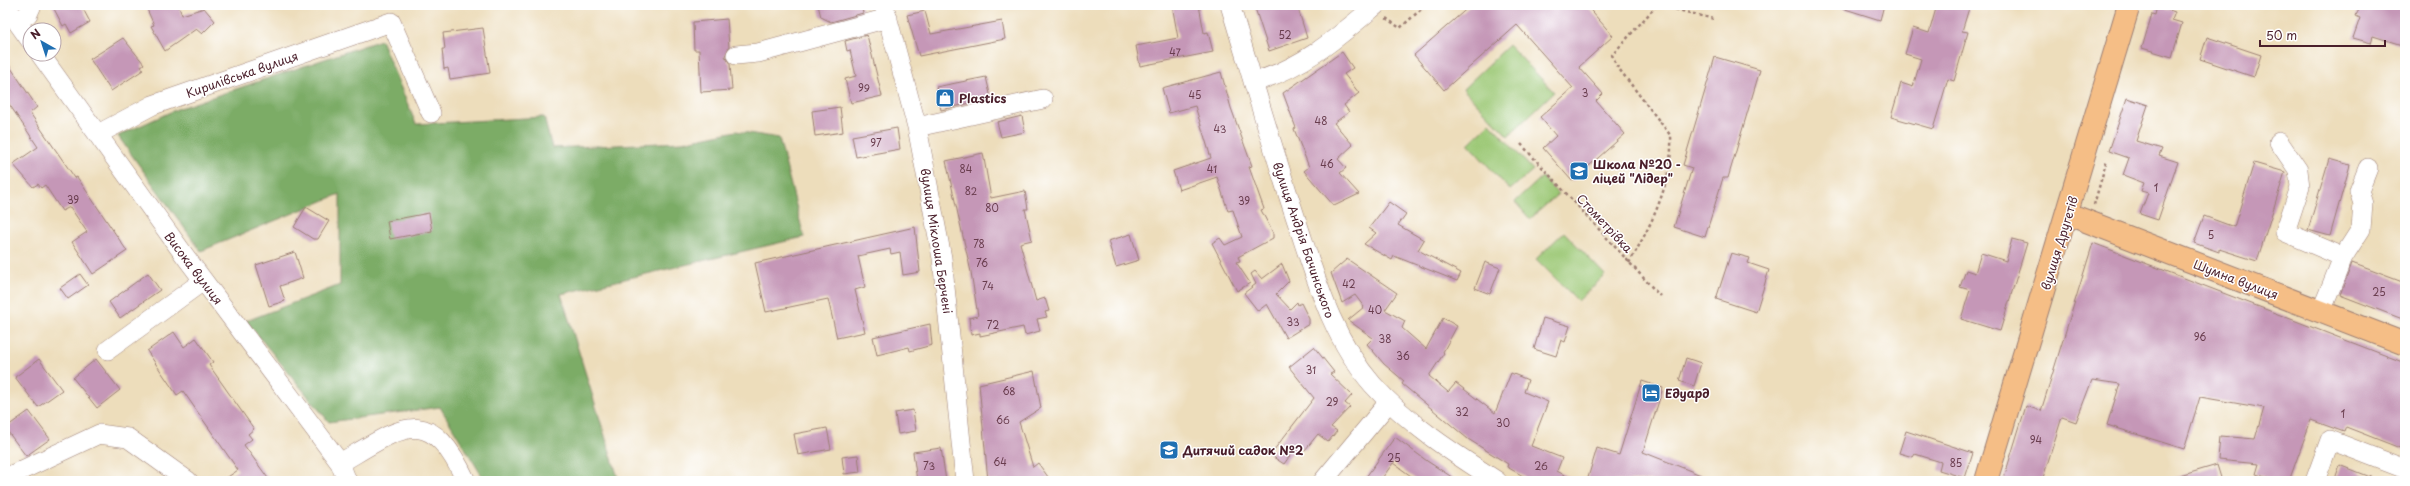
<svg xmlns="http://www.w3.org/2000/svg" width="2410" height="486" font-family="'Playpen Sans',sans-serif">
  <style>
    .green { fill: #9bc875; stroke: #727450 }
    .forest { fill: #7cac66; stroke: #636648 }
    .building { fill: #c597b7 }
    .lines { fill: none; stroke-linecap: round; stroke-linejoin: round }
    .minor-casing { stroke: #9c7e73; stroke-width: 20 }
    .major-casing { stroke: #9c7e73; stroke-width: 24 }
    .path { stroke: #9c7e73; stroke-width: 2.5; stroke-dasharray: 3 3; stroke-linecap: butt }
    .minor { stroke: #fff; stroke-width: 19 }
    .major { stroke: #f5be86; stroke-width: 22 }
    .labels { text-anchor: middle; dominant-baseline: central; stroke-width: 3; stroke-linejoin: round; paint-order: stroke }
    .number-label { font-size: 10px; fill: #693d4e }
    .street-label { font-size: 12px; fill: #4a1f2b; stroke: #fff }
    .poi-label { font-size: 12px; font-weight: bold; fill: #4a1f2b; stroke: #fff; text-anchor: start }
  </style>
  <rect width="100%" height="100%" fill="#fff"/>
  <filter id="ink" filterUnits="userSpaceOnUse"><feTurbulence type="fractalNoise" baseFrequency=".025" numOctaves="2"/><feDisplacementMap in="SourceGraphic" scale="8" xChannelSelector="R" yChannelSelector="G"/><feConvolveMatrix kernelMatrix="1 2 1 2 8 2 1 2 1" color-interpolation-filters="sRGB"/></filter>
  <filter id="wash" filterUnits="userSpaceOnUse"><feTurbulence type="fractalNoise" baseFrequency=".012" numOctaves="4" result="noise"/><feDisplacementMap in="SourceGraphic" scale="16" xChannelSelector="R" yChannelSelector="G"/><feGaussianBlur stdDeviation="0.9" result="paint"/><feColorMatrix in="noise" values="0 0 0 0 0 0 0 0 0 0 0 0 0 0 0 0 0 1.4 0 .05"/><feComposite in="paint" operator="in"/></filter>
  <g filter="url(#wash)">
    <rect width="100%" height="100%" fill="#edddbb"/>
    <path class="green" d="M1509 45 1554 92 1508 136 1463 89Z
      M1490 123 1533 170 1510 190 1468 144Z
      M1542 177 1558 194 1530 219 1515 202Z
      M1564 232 1605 275 1578 301 1536 259Z"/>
    <path class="forest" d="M381 40 416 124 544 117 552 148 682 142 736 131 779 138 804 237 561 294 619 481H485L440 407 329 422 246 321 340 285V194L201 251 118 136 177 109Z"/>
    <g id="blocks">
      <path class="building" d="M52 5H81L90 22 71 33 66 24 63 26Z
        M156 5H178L182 15 204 8 215 21 202 34 196 29 165 51 151 26 154 25 146 7Z
        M818 5H861L863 13 831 22 821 17Z
        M1172 5H1199L1204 33 1208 32 1213 52 1140 66 1136 46 1178 38Z
        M1254 5H1297L1307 38 1269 51Z
        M1471 5H1586L1613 36 1579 67 1603 94 1596 101 1625 134 1572 181 1543 148 1556 136 1540 117 1573 88 1517 25 1444 90 1414 55Z
        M1842 5H1884L1880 20 1842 8Z
        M1937 5H1970L1962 31 1968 32 1954 81 1948 79 1933 129 1891 117 1901 83 1913 87 1921 59 1905 54 1913 28 1929 33Z
        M2360 5H2394L2405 8V46L2373 36 2371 43 2353 38 2360 18 2356 16Z
        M2157 6 2175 12 2172 20 2182 23 2172 57 2142 48 2152 14 2155 15Z
        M925 11 931 34 1002 21 1005 39 919 56 907 15Z
        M727 19 729 47 725 56 730 64 732 90 701 92 699 50H694L693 22Z
        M483 28 490 73 450 79 448 68 444 69 442 49H445L443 33Z
        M867 35 882 96 851 103 845 79 856 76 850 50 847 51 845 41Z
        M2207 37 2261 55 2254 77 2200 59Z
        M123 38 144 64 141 66 143 70 111 91 90 59Z
        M1342 52 1353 68 1344 74 1359 93 1344 105 1349 112 1334 123 1353 145 1338 159 1346 168 1340 173 1359 194 1334 206 1304 171 1309 167 1294 129 1296 128 1283 93Z
        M1715 57 1760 70 1728 178H1723L1705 237 1674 227 1692 168 1683 165Z
        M5 59 37 107 30 113 75 178 77 177 127 251 93 274 72 242 87 232 70 207 62 211 45 185 41 188 38 184 33 187 13 164 38 147 5 98Z
        M1221 72 1231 108 1252 166 1249 167 1264 209 1261 210 1273 233V238L1238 257 1240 261 1236 262 1250 283 1237 291 1212 243 1220 238 1225 245 1242 237 1233 210 1228 211 1217 177 1179 190 1173 171 1211 158 1195 106 1169 113 1162 88Z
        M986 77 991 98 941 110 936 87Z
        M2127 98 2148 105 2136 141 2162 149 2159 156 2178 162 2158 220 2140 214 2148 193 2141 191 2144 183 2123 175 2129 158 2109 151Z
        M840 107 843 132 815 136 812 111Z
        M1022 116 1025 132 1001 137 997 122Z
        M897 128 900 149 856 157 852 136Z
        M983 153 991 198 1025 191 1028 209H1025L1032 240 1020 243 1036 301 1045 298 1049 311 1045 312 1047 317 1037 319 1040 331 1025 335 1023 327 980 336V333L971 335 969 318 978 316 971 272 946 161Z
        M2329 159 2350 165 2330 236 2308 230Z
        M2254 163 2285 172 2257 261 2219 249V252L2194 243 2204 216 2234 227Z
        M1389 202 1406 214 1398 225 1424 240 1418 250 1461 273 1457 281 1394 256 1392 260 1364 244 1376 233 1369 228Z
        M306 207 329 221 318 239H313L294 227Z
        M429 213 432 231 390 239 387 221Z
        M915 227 920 272 903 275 900 252 891 254 890 249 858 256 865 287 855 290 865 332 837 338 828 299 766 312 755 263Z
        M1131 234 1139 260 1116 267 1108 241Z
        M2012 239 2027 243 2000 331 1961 319 1970 290 1960 287 1966 270 1975 273 1981 253 2006 261Z
        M2093 243 2405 363V450L2346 427 2344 432 2311 420 2289 481H2277L2256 474 2259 464 2218 460 2220 436 2255 439 2264 408 2200 397 2184 449 2107 425 2120 384 2092 380 2076 422 2062 417 2042 481H2003L2026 406 2041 411Z
        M295 252 303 278 280 286 285 301 269 306 256 265Z
        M1731 253 1750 258 1748 263 1769 270 1756 312 1716 299Z
        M1347 259 1397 293 1385 310 1405 321 1402 328 1426 349 1443 318 1457 326 1443 352 1444 353 1429 376 1448 392 1456 383 1495 413 1511 373 1528 380 1524 392 1548 402 1531 446 1562 458 1557 471 1575 481H1532L1507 467 1508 464 1468 439 1402 384 1404 381 1384 364 1367 344 1373 338 1348 320 1364 307 1355 295 1342 303 1331 273Z
        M1485 262 1500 268 1490 294 1475 288Z
        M2352 263 2405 283V320L2340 295Z
        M1282 264 1289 281 1276 294 1290 309 1297 302 1298 305 1301 303 1309 319V324L1286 338 1267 304 1258 311 1244 293 1256 284 1251 274 1255 271 1262 279Z
        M148 273 160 290 120 318 109 302Z
        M80 274 88 285 68 299 60 288Z
        M1543 318 1570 326 1565 342 1561 340 1556 356 1534 349Z
        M930 324 932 345 910 351 909 347 877 355 873 337Z
        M174 332 184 347 196 338 213 362 209 365 254 429 248 434 252 439 244 445 270 481H222L238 470 183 391 177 395 147 351Z
        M1314 347 1334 372 1330 374 1352 395 1345 403 1350 407 1331 427 1337 431 1328 442 1318 434 1305 450 1300 446 1295 452 1294 450 1284 464 1270 455 1314 398 1289 367Z
        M1686 358 1701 363 1694 386 1679 381Z
        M39 359 62 390 38 407 15 377Z
        M96 359 120 390 97 408 73 378Z
        M1034 371 1041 408 1019 422 1033 467 1038 463 1051 481H988L979 384Z
        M1642 381 1663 388 1643 452 1716 481H1587L1597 448 1619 455Z
        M913 410 916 431 898 434 895 413Z
        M29 411 50 439 26 456 5 428Z
        M827 428 831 449 798 455 794 434Z
        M1906 431 1973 453 1965 478 1939 470 1941 462 1915 454 1913 457 1899 453Z
        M1395 437 1427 461 1458 481H1418L1393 463 1380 481H1363Z
        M941 448 946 481H917L913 452Z
        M858 455 860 472 844 474 842 457Z
        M2217 465 2222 481H2174L2173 478Z
        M2340 465 2378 480V481H2334Z"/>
    </g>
  </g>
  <g filter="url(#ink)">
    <use href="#blocks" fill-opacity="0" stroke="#9c7e73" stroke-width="1"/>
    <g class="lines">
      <g class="minor-casing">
        <path id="minor" d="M5 5 30 40
          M884 5 917 127 942 258 965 481
          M1230 5C1252 77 1273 150 1297 222 1316 279 1332 338 1373 385 1408 424 1453 453 1497 481
          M17 22 28 14 32 5
          M40 54 185 256 340 463 347 481
          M736 55 758 53 888 18
          M1253 82C1302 69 1338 37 1376 5
          M917 127 1043 99
          M98 134 153 105 391 22 431 113
          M2279 142 2298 170 2300 187 2285 232 2343 257
          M2321 312 2343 257 2361 229 2363 204 2359 191 2368 168
          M108 350 203 281
          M340 463C402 427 429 401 466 481
          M5 478 99 434 128 438 188 481
          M1323 481 1389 402
          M2315 481 2330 440 2405 469"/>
      </g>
      <g class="major-casing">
        <path id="major" d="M2068 214 2405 344
          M1986 481 2129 5"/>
      </g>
      <path class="path" d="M1658 5 1714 19
        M1386 18 1400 28 1426 5
        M1521 144 1660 296
        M2094 205 2107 159
        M1629 263C1652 224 1673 182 1671 136L1616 65 1612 55 1657 5"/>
      <use href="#minor" class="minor"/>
      <use href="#major" class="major"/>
    </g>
  </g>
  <defs>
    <g id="shop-square" transform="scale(1)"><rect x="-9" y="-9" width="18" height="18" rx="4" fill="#1f6fb2" stroke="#fff"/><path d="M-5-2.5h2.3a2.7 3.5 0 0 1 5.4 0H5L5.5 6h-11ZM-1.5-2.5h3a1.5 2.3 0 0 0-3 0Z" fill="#fff"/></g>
    <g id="school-square" transform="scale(1)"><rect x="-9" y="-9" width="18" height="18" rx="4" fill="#1f6fb2" stroke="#fff"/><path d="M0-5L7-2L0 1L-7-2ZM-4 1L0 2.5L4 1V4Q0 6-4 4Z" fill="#fff"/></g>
    <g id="hotel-square" transform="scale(1)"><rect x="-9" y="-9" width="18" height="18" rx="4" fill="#1f6fb2" stroke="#fff"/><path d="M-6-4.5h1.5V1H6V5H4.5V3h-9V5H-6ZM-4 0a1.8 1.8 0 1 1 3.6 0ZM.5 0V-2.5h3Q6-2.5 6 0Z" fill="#fff"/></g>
  </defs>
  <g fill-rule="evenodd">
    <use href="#shop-square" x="945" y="98"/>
    <use href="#school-square" x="1579" y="171"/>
    <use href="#hotel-square" x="1651" y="393"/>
    <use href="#school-square" x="1169" y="450"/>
  </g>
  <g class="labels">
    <g class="number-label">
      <text x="1285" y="34">52</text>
      <text x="1175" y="51">47</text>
      <text x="864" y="87">99</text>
      <text x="1585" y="92">3</text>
      <text x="1195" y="94">45</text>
      <text x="1321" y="120">48</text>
      <text x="1220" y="128">43</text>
      <text x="876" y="142">97</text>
      <text x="1327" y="163">46</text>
      <text x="966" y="168">84</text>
      <text x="1212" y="168">41</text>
      <text x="2156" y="187">1</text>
      <text x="971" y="190">82</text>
      <text x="73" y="199">39</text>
      <text x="1244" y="200">39</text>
      <text x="992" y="207">80</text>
      <text x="2211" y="234">5</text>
      <text x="979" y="243">78</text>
      <text x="982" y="262">76</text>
      <text x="1349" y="283">42</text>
      <text x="988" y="285">74</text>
      <text x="2379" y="291">25</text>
      <text x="1375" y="309">40</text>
      <text x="1293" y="321">33</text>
      <text x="993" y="324">72</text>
      <text x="2200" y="336">96</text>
      <text x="1385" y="338">38</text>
      <text x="1403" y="355">36</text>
      <text x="1311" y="369">31</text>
      <text x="1009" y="390">68</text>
      <text x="1332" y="401">29</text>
      <text x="1462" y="411">32</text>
      <text x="2343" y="413">1</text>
      <text x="1003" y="419">66</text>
      <text x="1503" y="422">30</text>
      <text x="2036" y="439">94</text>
      <text x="1394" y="457">25</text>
      <text x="1000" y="461">64</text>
      <text x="1956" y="462">85</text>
      <text x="929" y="465">73</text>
      <text x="1541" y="465">26</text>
    </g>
    <g class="street-label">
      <text transform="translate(242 74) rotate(-19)">Кирилівська вулиця</text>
      <text transform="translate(1605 223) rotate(47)">Стометрівка</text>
      <text transform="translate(1304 240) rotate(71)">вулиця Андрія Бачинського</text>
      <text transform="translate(937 241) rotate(81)">вулиця Міклоша Берчені</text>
      <text transform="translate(2059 243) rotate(-73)">вулиця Другетів</text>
      <text transform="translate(194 268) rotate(53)">Висока вулиця</text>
      <text transform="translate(2236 279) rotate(21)">Шумна вулиця</text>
    </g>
    <g class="poi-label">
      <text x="959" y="98">Plastics</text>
      <text x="1593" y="164">Школа №20 -<tspan x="1593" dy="14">ліцей "Лідер"</tspan></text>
      <text x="1665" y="393">Едуард</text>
      <text x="1183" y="450">Дитячий садок №2</text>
    </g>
  </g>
  <rect width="2410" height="486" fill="none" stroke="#fff" stroke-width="20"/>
  <g transform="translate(42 42) rotate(321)"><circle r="19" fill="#ffffff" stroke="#b7a5aa"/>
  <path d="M0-3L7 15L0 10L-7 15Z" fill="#1f6fb2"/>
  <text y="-6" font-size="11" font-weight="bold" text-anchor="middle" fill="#4a1f2b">N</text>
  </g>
  <path d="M2260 40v6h125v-6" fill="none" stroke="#4a1f2b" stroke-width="2"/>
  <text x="2266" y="40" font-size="12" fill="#4a1f2b" stroke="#ffffff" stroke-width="3" paint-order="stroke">50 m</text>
</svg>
